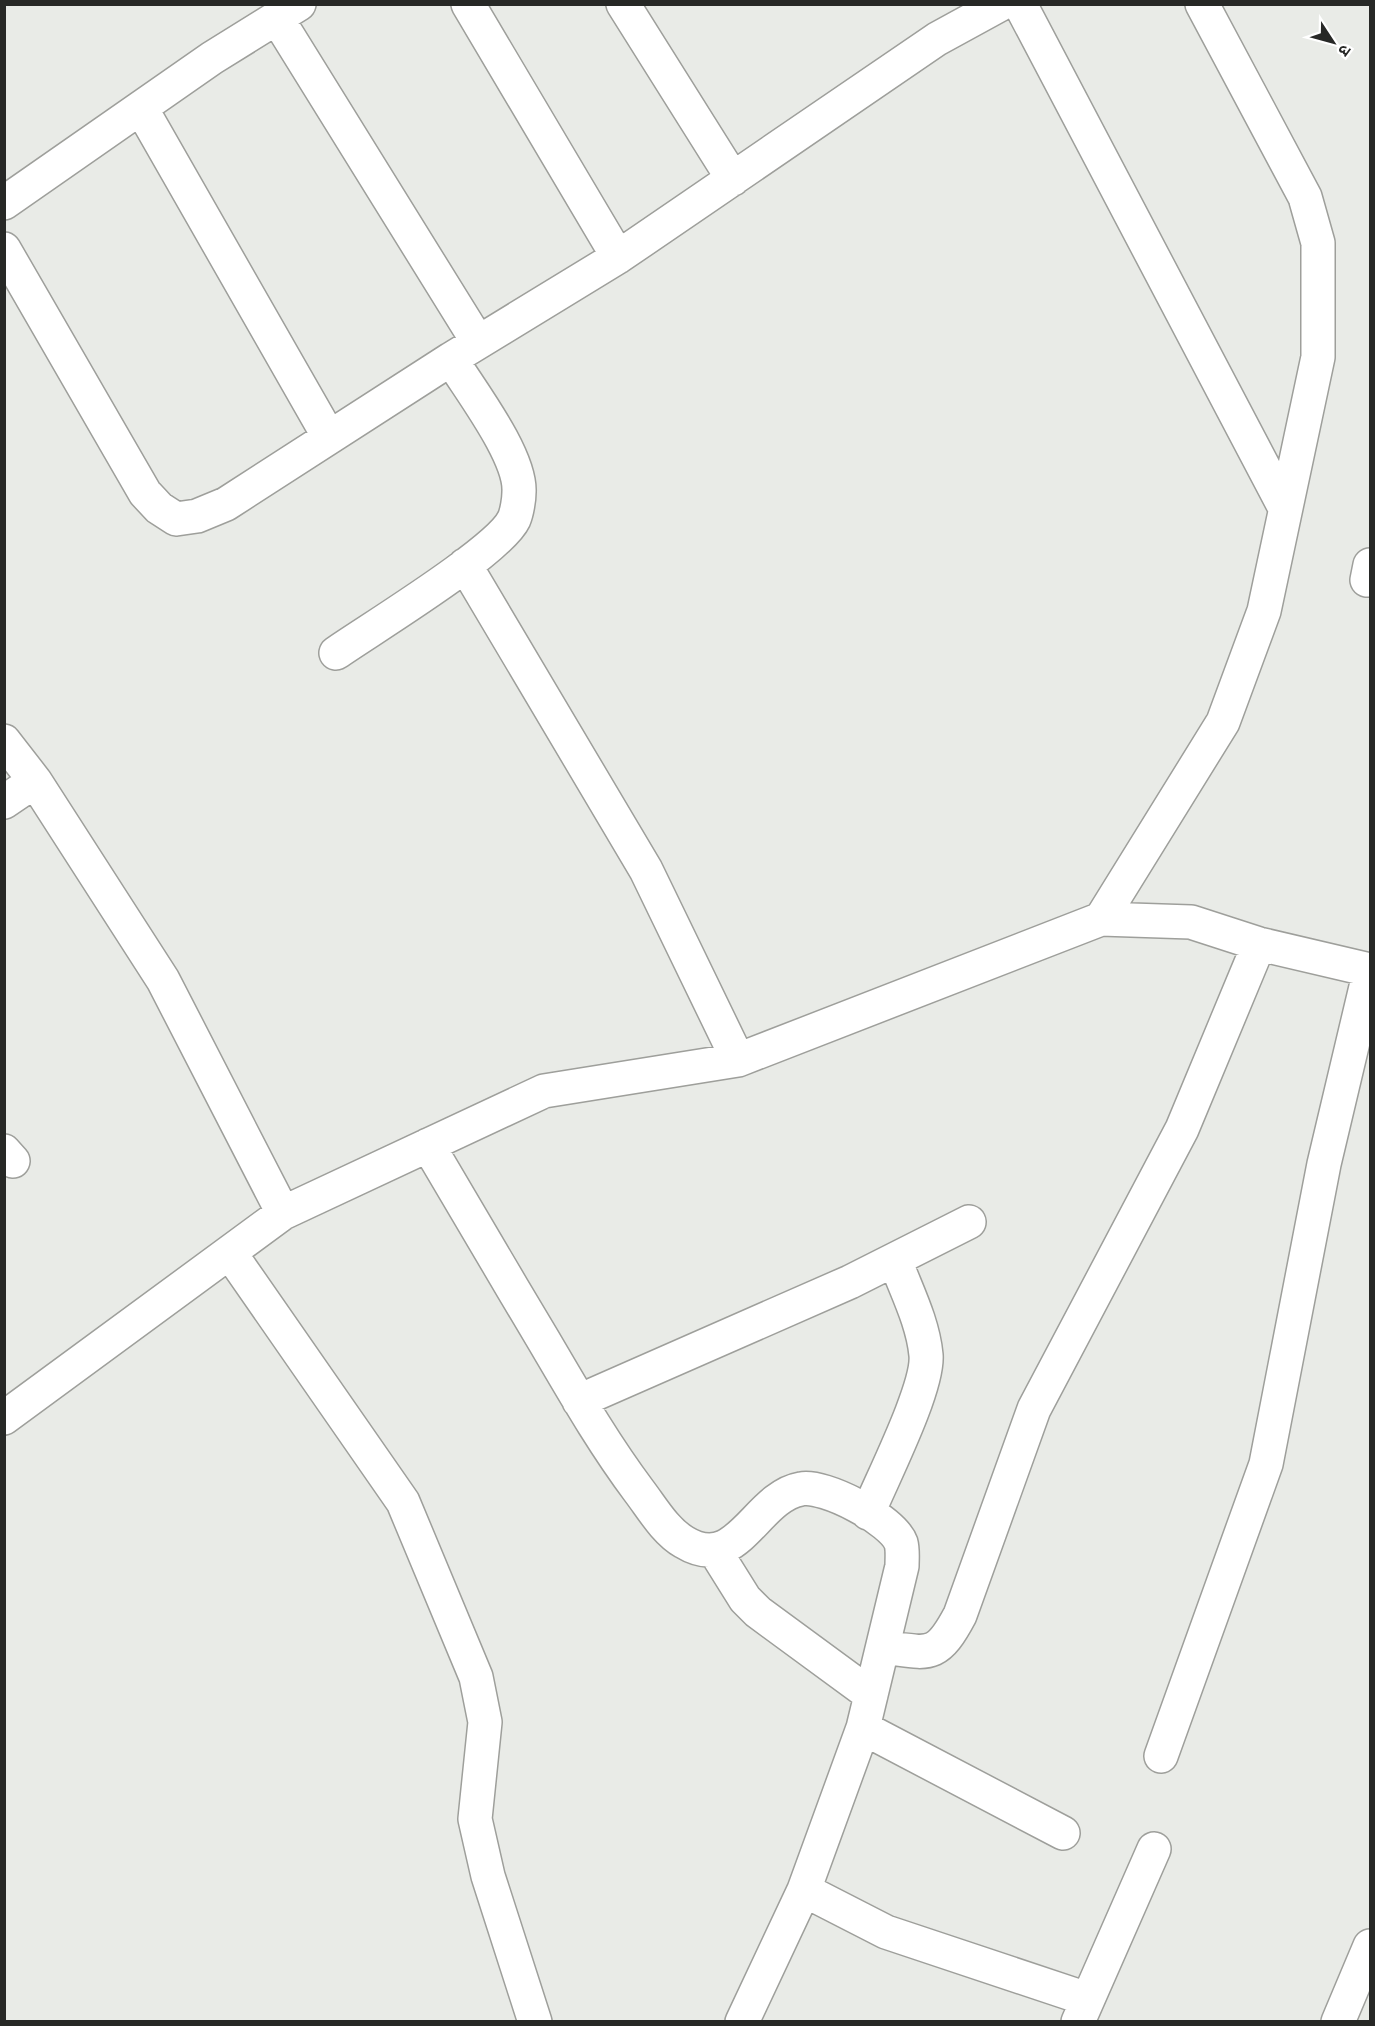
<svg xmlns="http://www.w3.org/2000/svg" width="1375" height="2026" font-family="'Roboto Condensed','Noto Sans Devanagari',sans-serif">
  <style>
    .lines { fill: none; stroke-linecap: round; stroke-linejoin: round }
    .minor-casing { stroke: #9e9f9b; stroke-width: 36 }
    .minor { stroke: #fff; stroke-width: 33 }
  </style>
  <rect width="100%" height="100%" fill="#e9ebe7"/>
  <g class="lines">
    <g class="minor-casing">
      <path id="minor" d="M468 4 618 257
        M623 4 733 179
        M1020 4 1285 508
        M277 18 478 342
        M141 108 329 437
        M4 203 212 58 299 4
        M4 249 145 493 159 508 176 519 197 516 226 504 451 359 618 257 937 39 1001 4
        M465 565 646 870 738 1060
        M1367 580 1370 565
        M336 653C372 628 499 551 514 519 517 512 519 499 519 492 521 456 470 390 451 359
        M4 741 35 781 163 980 283 1213
        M4 802 35 781
        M1101 919 1223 722 1264 611 1318 357V243L1305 197 1202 4
        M428 1145C467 1211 505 1276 544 1341 574 1392 603 1443 639 1491 652 1508 665 1531 684 1542 738 1575 755 1497 801 1489 824 1484 893 1520 901 1543 903 1550 902 1559 902 1566L863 1728 804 1890 742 2022
        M4 1151 13 1161
        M230 1253 403 1502 476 1677 485 1722 475 1819 488 1876 535 2022
        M579 1401 850 1282 969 1222
        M4 1418 283 1213 544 1091 738 1060 1101 919 1191 922 1259 944 1370 970
        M868 1513C882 1479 929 1387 926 1355 923 1322 906 1290 895 1260
        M715 1551 745 1599 758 1612 871 1695
        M883 1647C929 1653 936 1660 960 1615L1034 1409 1182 1129 1259 944
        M863 1728 1063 1833
        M1161 1756 1266 1464 1324 1164 1370 970
        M804 1890 886 1932 1087 1999
        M1078 2022 1154 1849
        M1338 2022 1370 1946"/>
    </g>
    <use href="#minor" class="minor"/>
  </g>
  <rect width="1375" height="2026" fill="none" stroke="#272826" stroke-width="12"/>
  <g transform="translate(1333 42) rotate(126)" stroke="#ffffff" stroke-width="4.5" paint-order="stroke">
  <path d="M0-4.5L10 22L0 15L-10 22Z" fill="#272826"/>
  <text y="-9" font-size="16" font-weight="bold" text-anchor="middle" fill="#272826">उ</text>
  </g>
</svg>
